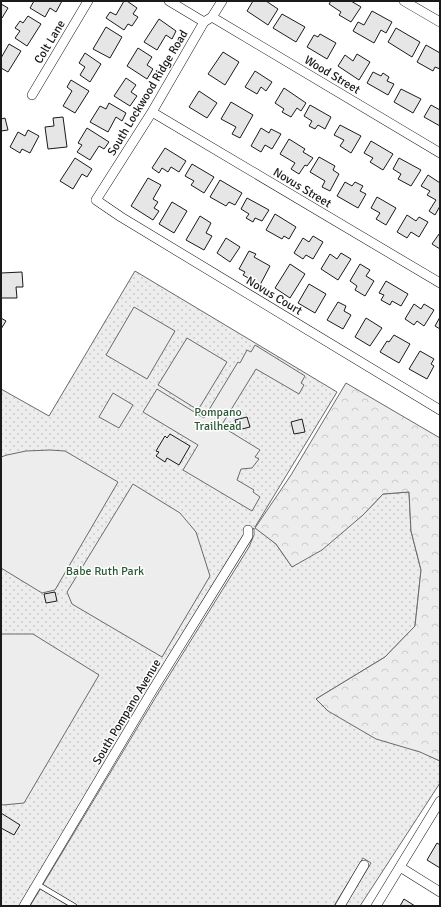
<svg xmlns="http://www.w3.org/2000/svg" width="441" height="907" font-family="Signika,sans-serif">
  <style>
    .grass { fill: url(#grass-dots); stroke: #6a6a6a }
    .forest { fill: url(#forest-crowns); stroke: #6a6a6a }
    .built { fill: #ededed; stroke: #6a6a6a }
    .building { fill: #e6e6e6; stroke: #1a1a1a }
    .lines { fill: none; stroke-linecap: round; stroke-linejoin: round }
    .service-casing { stroke: #1a1a1a; stroke-width: 6 }
    .minor-casing { stroke: #1a1a1a; stroke-width: 10 }
    .service { stroke: #fff; stroke-width: 4.5 }
    .minor { stroke: #fff; stroke-width: 9 }
    .labels { text-anchor: middle; dominant-baseline: central; stroke-width: 3; stroke-linejoin: round; paint-order: stroke }
    .street-label { font-size: 12px; fill: #1a1a1a; stroke: #fff }
    .park-label { font-size: 12px; fill: #2b5a34; stroke: #fff }
  </style>
  <defs>
    <pattern id="grass-dots" width="8" height="8" patternUnits="userSpaceOnUse"><rect width="8" height="8" fill="#ededed"/><path d="M2 2h.1M6 6h.1" fill="none" stroke="#cbcbcb" stroke-width="1.8" stroke-linecap="round"/></pattern>
    <pattern id="forest-crowns" width="20" height="18" patternUnits="userSpaceOnUse"><rect width="20" height="18" fill="#ededed"/><path d="M2 6a3 3 0 1 1 6 0M12 15a3 3 0 1 1 6 0" fill="none" stroke="#cbcbcb"/></pattern>
  </defs>
  <rect width="100%" height="100%" fill="#fff"/>
  <path class="grass" d="M135 271 337 392 255 527 276 544 292 567 363 515 383 494 409 492 411 531 421 570 415 626 385 657 316 699 440 761V783L360 906H345L371 863 363 858 334 906H30L157 695 249 547 254 535V528L248 536 24 906H1V389L49 416Z"/>
  <path class="forest" d="M346 383 440 438V761L420 752 376 739 328 711 316 699 385 657 415 626 421 570 411 531 409 492 383 494 363 515 322 550 292 567 276 544 255 528 291 475Z"/>
  <path class="built" d="M134 307 175 331 147 379 106 355Z
    M187 338 227 362 198 410 158 385Z
    M255 345 305 376 301 383 304 385 299 394 256 369 221 426 260 450 255 457 259 459 252 468 241 469 237 480 254 490 253 492 260 497 252 511 183 470 198 445 143 412 157 389 204 418 238 362 240 363 247 350 251 352Z
    M113 393 133 405 119 428 99 417Z
    M50 450 65 451 118 482 55 590 42 593 1 568V457L7 455 26 451Z
    M133 484 180 513 196 532 210 576 162 657 72 604 67 592Z
    M1 634H33L99 675 24 803 3 805 1 804Z"/>
  <path class="building" d="M34 1H62L56 12 50 8 45 17 30 8Z
    M124 1H127L137 8 133 14 138 17 132 26 128 24 124 30 106 18 110 12 116 15Z
    M253 1H266L278 9 268 25 247 11Z
    M331 1H351L361 7 351 22 339 15 341 12 329 4Z
    M1 4 8 8 2 18 1 17Z
    M372 11 392 22 386 33 381 30 374 43 353 31 358 22 364 25Z
    M282 14 305 27 296 42 273 28Z
    M28 16 41 24 27 46 15 38 20 31 15 28 20 21 23 23Z
    M159 19 176 31 172 39 166 35 157 50 144 42Z
    M106 27 122 37 110 58 93 49Z
    M396 28 420 42 412 57 388 42Z
    M320 34 336 43 327 59 307 47 314 35 318 37Z
    M9 44 21 51 8 72 1 68V58Z
    M426 45 440 53V69L435 67 433 71 417 62Z
    M138 48 152 57 147 65 153 69 147 79 127 66Z
    M223 52 239 62 225 85 208 74Z
    M85 53 101 64 90 82 80 75 85 67 79 63Z
    M357 54 370 62 359 80 338 66 345 55 353 61Z
    M255 71 272 82 266 91 261 87 257 94 245 87Z
    M373 72 381 76 383 73 389 77 387 81 394 84 388 95 367 83Z
    M126 78 136 85 131 92 137 96 130 106 114 96Z
    M71 80 89 91 75 113 63 106 72 91 67 87Z
    M284 88 306 103 301 111 297 108 291 117 282 112 284 109 275 103Z
    M401 89 421 99 413 113 394 102Z
    M199 91 217 103 207 118 189 107Z
    M231 102 253 115 240 138 232 134 236 127 221 119Z
    M109 103 126 113 122 121 116 117 108 132 90 122 100 106 106 109Z
    M310 105 331 117 325 129 318 125 315 129 309 126 312 121 304 116Z
    M431 105 440 110V126L424 117Z
    M63 117 67 147 48 149 45 127 54 126 53 118Z
    M5 118 8 130 1 131V119Z
    M340 125 361 136 351 153 340 146 344 140 334 135Z
    M87 128 109 142 104 149 99 146 90 160 77 152 82 145 78 143Z
    M261 128 269 133 271 129 281 134 272 149 265 145 261 152 251 146Z
    M28 130 39 136 30 153 22 149 20 153 10 147 18 132 25 136Z
    M289 139 305 149 303 152 313 158 307 166 305 165 299 174 291 169 295 163 280 154Z
    M371 141 393 154 383 170 370 162 373 158 364 153Z
    M165 148 186 161 179 172 171 167 168 172 162 168 159 173 152 168Z
    M319 157 335 166 333 170 339 174 330 191 322 187 325 181 310 172Z
    M75 158 92 169 87 177 82 174 73 189 60 181Z
    M399 158 421 170 411 186 398 179 401 174 393 169Z
    M192 164 214 177 204 193 191 185 194 181 185 176Z
    M428 175 440 183V206L435 215 429 211 436 200 427 195 430 191 421 186Z
    M148 178 161 185 153 199 158 202 154 208 159 211 153 220 131 206Z
    M220 180 242 193 235 205 229 202 226 206 210 197Z
    M345 182 352 186 355 182 363 186 360 191 366 194 358 208 337 196Z
    M377 197 396 208 386 225 376 219 380 213 371 208Z
    M247 198 269 210 262 221 255 218 253 222 246 218 249 214 241 209Z
    M172 202 187 211 174 233 159 224Z
    M275 214 296 227 289 239 284 236 282 239 266 230Z
    M407 215 416 221 419 217 428 222 419 237 411 232 407 238 397 232Z
    M200 216 211 223 206 233 212 236 204 250 186 240Z
    M439 234 440 235V249L432 244Z
    M313 236 323 242 313 259 306 255 303 259 294 253 303 238 309 242Z
    M226 238 240 247 230 262 217 253Z
    M249 251 256 254 254 257 270 266 260 285 243 275 245 272 239 269Z
    M341 253 351 259 338 280 321 269 330 254 337 259Z
    M290 264 305 274 290 298 275 288Z
    M360 264 370 270 366 276 374 281 365 296 355 290 357 286 350 281Z
    M22 272 23 287H16L17 298H1V273Z
    M386 281 408 294 401 306 392 301 390 305 381 300 384 295 379 293Z
    M309 284 326 294 315 313 298 303Z
    M338 302 346 306 344 311 351 315 343 329 327 320Z
    M414 304 421 309 424 304 434 310 424 326 417 321 414 325 405 319Z
    M440 317V329L435 326Z
    M1 318 6 321 1 329Z
    M366 318 382 328 370 346 355 337Z
    M394 335 410 344 399 363 380 352 387 341 389 342Z
    M420 351 434 359 431 364 434 366 427 379 409 369Z
    M247 417 250 427 238 430 235 420Z
    M302 419 305 432 294 434 291 422Z
    M170 434 190 446 179 465 167 458 165 462 156 456 159 452 156 451 165 436 167 438Z
    M55 592 57 601 46 603 44 594Z
    M1 813 20 825 14 835 1 828Z
    M437 843 440 845V868L427 860Z
    M404 899 415 906H400Z"/>
  <g class="lines">
    <g class="service-casing">
      <path id="service" d="M37 884 74 906"/>
    </g>
    <g class="minor-casing">
      <path id="minor" d="M169 1 204 22
        M222 1 212 17 204 22 152 112 96 200 121 217 440 410
        M404 1 440 22
        M212 17 440 153
        M32 95 88 1
        M152 112 440 283
        M400 867 440 892
        M24 906 152 691 248 536V530
        M340 906 364 865
        M376 906 440 801"/>
    </g>
    <use href="#service" class="service"/>
    <use href="#minor" class="minor"/>
  </g>
  <g class="labels">
    <g class="street-label">
      <text transform="translate(50 42) rotate(-59)">Colt Lane</text>
      <text transform="translate(332 75) rotate(31)">Wood Street</text>
      <text transform="translate(148 93) rotate(-59)">South Lockwood Ridge Road</text>
      <text transform="translate(302 188) rotate(31)">Novus Street</text>
      <text transform="translate(274 296) rotate(31)">Novus Court</text>
      <text transform="translate(127 712) rotate(-59)">South Pompano Avenue</text>
    </g>
    <g class="park-label">
      <text x="218" y="412">Pompano<tspan x="218" dy="14">Trailhead</tspan></text>
      <text x="105" y="571">Babe Ruth Park</text>
    </g>
  </g>
  <rect width="441" height="907" fill="none" stroke="#1a1a1a" stroke-width="4"/>
</svg>
